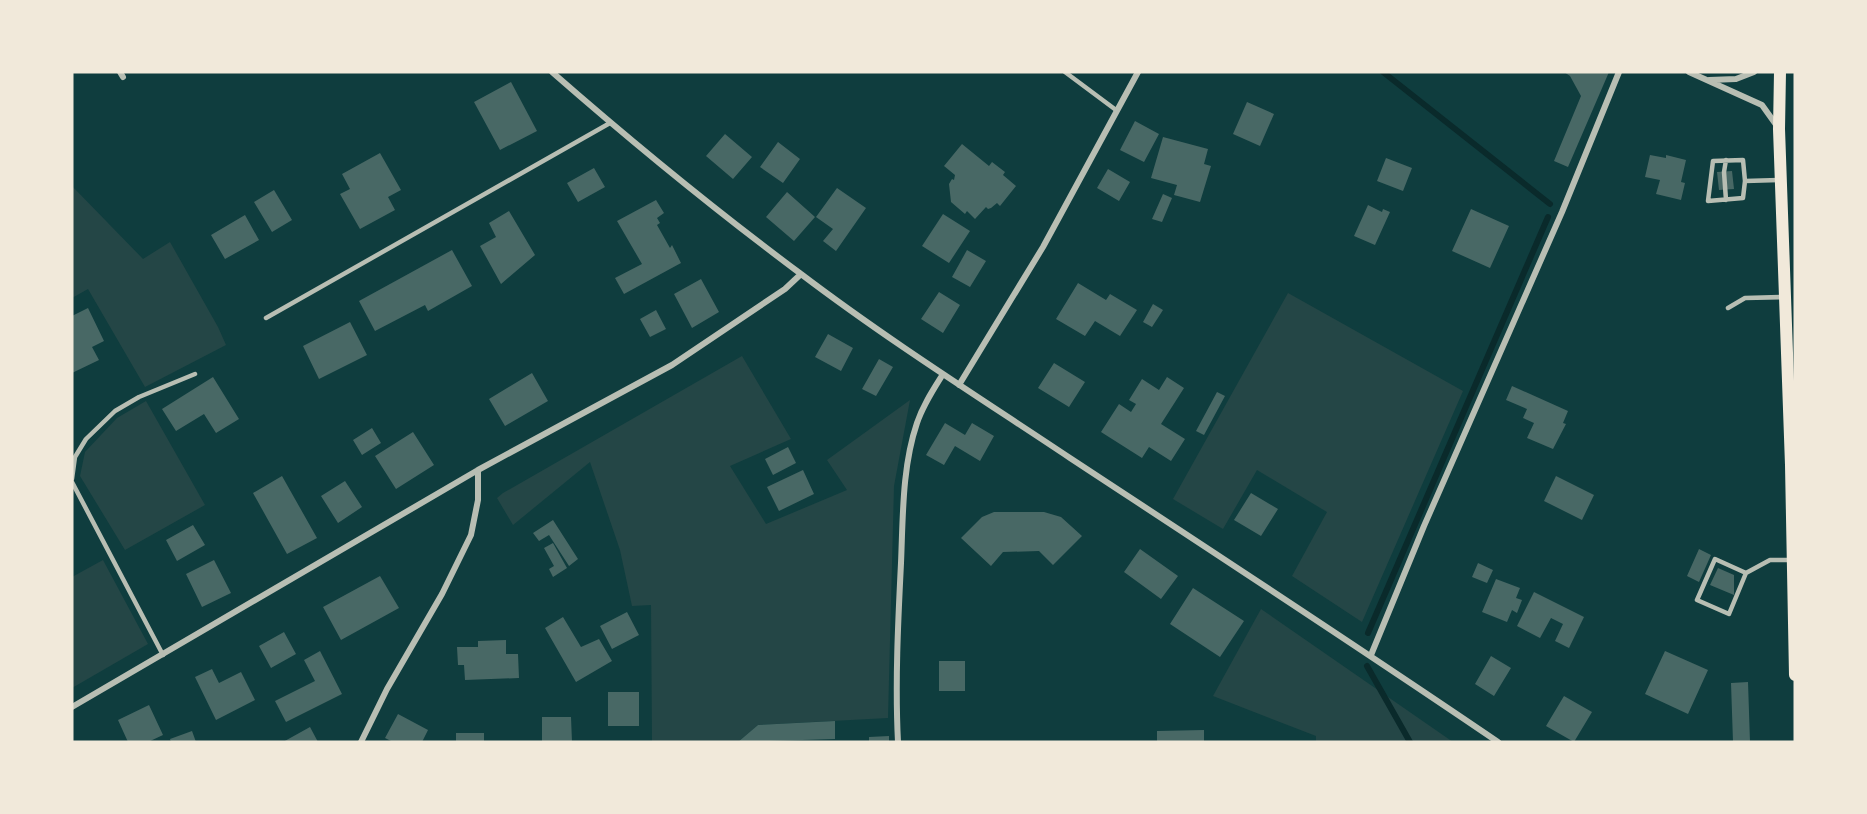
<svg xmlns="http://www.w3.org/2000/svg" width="1867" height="814" font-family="Quicksand,sans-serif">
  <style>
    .green { fill: #244646 }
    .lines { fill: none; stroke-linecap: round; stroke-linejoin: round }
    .stream { stroke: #0a2a2b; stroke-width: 6 }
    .building { fill: #486865 }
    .service { stroke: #b8beb3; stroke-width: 4.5 }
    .minor { stroke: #b8beb3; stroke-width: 6 }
    .secondary { stroke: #f1e9da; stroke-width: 12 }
  </style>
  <rect width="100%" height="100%" fill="#0f3d3e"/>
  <path class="green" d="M72 186 143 259 170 242 218 327 226 345 145 387 88 289 72 298Z
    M1288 293 1463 391 1362 622 1292 576 1327 512 1257 470 1223 529 1173 499Z
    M742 356 791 439 730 466 766 524 847 490 827 460 910 400 894 486 888 718 758 725 738 742H652L651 605 632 606 620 550 590 462 513 525 497 498 503 493Z
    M146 401 205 505 125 550 80 476 85 452 117 418Z
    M103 560 148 644 72 688V577Z
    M1261 609 1453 742H1316V736L1213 696Z"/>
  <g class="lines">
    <path class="stream" d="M1383 72 1550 204
      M1368 633 1548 217
      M1367 666 1410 742"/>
  </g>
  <path class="building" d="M1564 72H1609L1568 167 1554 161 1581 96 1570 76Z
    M511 82 537 131 500 150 474 102Z
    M1247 102 1274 114 1260 146 1233 134Z
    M1135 121 1159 134 1144 162 1120 150Z
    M725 134 752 157 733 179 706 156Z
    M1163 137 1208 149 1204 164 1211 166 1200 202 1174 195 1177 185 1151 178Z
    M778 142 800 159 783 183 760 167Z
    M962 144 989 166 992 162 1005 172 1003 175 1016 186 1000 206 997 203 991 208 988 209 986 207 975 219 967 211 965 214 951 202 949 184 952 179 954 180 955 175 944 166Z
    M380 153 401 190 388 197 395 210 360 229 340 194 350 189 342 174Z
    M1650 155 1666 158V155L1686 160 1681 182 1685 183 1681 200 1656 194 1660 180 1645 177Z
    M1386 158 1412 168 1403 191 1377 181Z
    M594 168 605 187 578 202 567 183Z
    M1108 169 1130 182 1119 201 1097 188Z
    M1732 171 1734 189 1719 190 1717 172Z
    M837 188 866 208 836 251 823 241 833 229 816 217Z
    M274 190 292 220 272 232 254 202Z
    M787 192 815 217 794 241 766 217Z
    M1163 194 1172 198 1162 222 1152 219Z
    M656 200 664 213 657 218 660 223 657 225 670 248 672 245 681 263 624 294 615 278 642 264 617 221Z
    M1368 205 1382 212 1383 209 1390 212 1375 245 1354 236Z
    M1471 209 1509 226 1490 268 1452 251Z
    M509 211 535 255 501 284 480 246 496 237 489 223Z
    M943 214 970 231 949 263 922 246Z
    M245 215 259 240 225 259 211 235Z
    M452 250 472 286 428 311 425 305 375 331 359 301Z
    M967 250 986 261 970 287 952 277Z
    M701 279 719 312 692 328 674 294Z
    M1078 283 1106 300 1110 294 1137 310 1120 336 1095 321 1085 336 1056 319Z
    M939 292 960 305 943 333 921 319Z
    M1153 304 1163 310 1152 327 1143 322Z
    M88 308 104 341 92 347 99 360 72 373V316Z
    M656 310 666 329 650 337 640 319Z
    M350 322 367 355 319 379 303 346Z
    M828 334 853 348 841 371 815 357Z
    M879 359 893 367 876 396 862 389Z
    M1054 363 1085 382 1069 407 1038 388Z
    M532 373 548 401 505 426 489 399Z
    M213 377 239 419 216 433 204 414 176 431 162 409Z
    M1167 377 1184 388 1161 424 1185 439 1171 461 1149 447 1142 458 1101 432 1119 404 1131 412 1136 404 1129 400 1142 379 1159 390Z
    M1512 386 1568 411 1563 423 1566 424 1553 449 1527 438 1534 423 1523 418 1527 409 1506 400Z
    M1217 392 1225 396 1204 435 1196 431Z
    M945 423 965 435 972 423 994 436 980 461 955 446 944 465 926 455Z
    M372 428 381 443 362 455 353 440Z
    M413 432 434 465 396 489 375 456Z
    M788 447 796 463 773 475 765 459Z
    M803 470 814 494 779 511 767 487Z
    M282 476 317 538 287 554 253 493Z
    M1556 476 1594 495 1582 520 1544 501Z
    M345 481 362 507 338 523 321 496Z
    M1251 493 1278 509 1261 536 1234 520Z
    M994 512H1044L1061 517 1082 536 1053 565 1039 551 1003 552 991 566 961 538 982 517Z
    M553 520 578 559 569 566 549 535 539 541 533 533Z
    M193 525 205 545 177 561 166 540Z
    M553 543 567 568 553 577 549 569 554 566 544 548Z
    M1140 549 1178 576 1161 599 1124 572Z
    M1699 549 1711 555 1699 582 1687 576Z
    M214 560 231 593 202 607 186 574Z
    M1478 563 1493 570 1487 583 1472 577Z
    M1718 568 1734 575V595L1710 585Z
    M380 576 399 608 341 640 323 607Z
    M1496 579 1520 588 1516 598 1522 600 1517 613 1512 610 1507 622 1482 612Z
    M1193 588 1244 621 1220 657 1170 624Z
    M1534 592 1584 617 1569 648 1555 641 1563 624 1551 618 1540 638 1517 626Z
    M627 612 639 635 612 649 600 626Z
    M563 617 581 647 599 639 612 661 576 682 545 628Z
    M284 632 296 654 271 668 259 646Z
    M506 640V654H518L519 678 465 680 464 665H458L457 647H478V641Z
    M320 651 342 694 286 722 275 701 315 681 304 660Z
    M1665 651 1708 670 1688 714 1645 694Z
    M1491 656 1511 668 1494 696 1475 684Z
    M939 661H965V691H939Z
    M212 669 219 683 241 672 255 700 216 720 195 677Z
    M1748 682 1750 742H1733L1731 683Z
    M608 692H639V726H608Z
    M1564 696 1592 712 1574 742 1546 726Z
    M149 705 163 735 148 742H128L118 720Z
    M398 714 428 730 422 742H393L385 738Z
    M542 717H571L572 742H542Z
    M835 721V739L738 742 758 725Z
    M310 727 318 742H283Z
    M1204 730V742H1157V731Z
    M192 731 196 742H171L170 739Z
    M456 733H484V742H456Z
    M889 736V742H869V737Z"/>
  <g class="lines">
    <path class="service" d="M1065 72 1116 110
      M1726 160 1724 172 1726 200
      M1745 181 1743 198 1708 201 1713 161 1743 160 1745 181 1779 180
      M1728 308 1745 298 1785 297
      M266 318 610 123
      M72 479 75 457 86 439 115 411 139 397 195 374
      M72 482 163 655
      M1746 573 1715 559 1697 600 1729 614 1746 573 1770 560H1793"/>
    <path class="minor" d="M120 72 123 77
      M552 72C632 142 715 210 801 274 888 340 980 398 1070 458 1213 552 1357 646 1498 742
      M1689 72 1762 105 1777 126
      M1709 80 1736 79 1754 72
      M959 385 1043 247 1138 72
      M1371 655 1424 526 1562 212 1619 72
      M72 707 478 470 672 365 785 289 801 274
      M361 742 387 689 442 594 471 535 478 500V470
      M898 742C895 683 898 623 901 563 903 517 902 467 917 423 923 405 933 390 943 374"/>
    <path class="secondary" d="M1780 72 1779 129 1791 465 1795 675"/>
  </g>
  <rect width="1867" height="814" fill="none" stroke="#f1e9da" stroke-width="147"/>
</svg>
